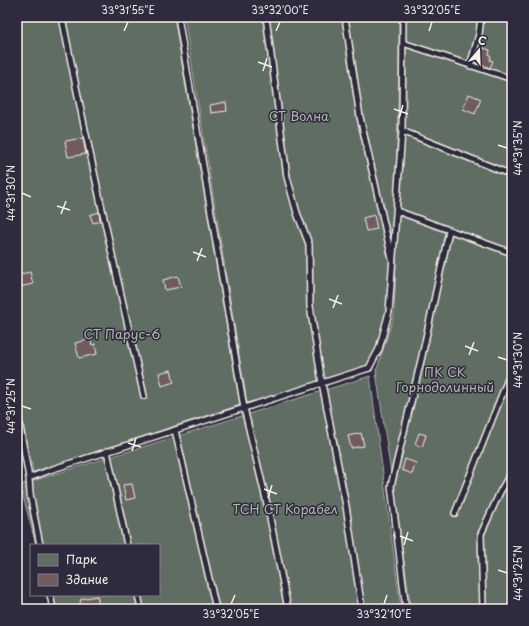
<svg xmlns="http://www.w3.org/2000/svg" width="529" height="626" font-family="'Playpen Sans',sans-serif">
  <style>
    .green { fill: #5f6d63; stroke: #aaafa6 }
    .building { fill: #705c5e; stroke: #f4f1e8 }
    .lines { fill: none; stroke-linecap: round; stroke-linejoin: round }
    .lane-casing { stroke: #f4f1e8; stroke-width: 8 }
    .lane { stroke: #2f2a3d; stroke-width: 5 }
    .ticks { fill: none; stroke: #f4f1e8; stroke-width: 1.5 }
    .labels { text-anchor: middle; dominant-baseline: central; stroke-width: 3; stroke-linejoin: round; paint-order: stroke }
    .park-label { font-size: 13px; fill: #b1b6ac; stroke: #2f2a3d }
    .neatline { fill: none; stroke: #f4f1e8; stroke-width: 1.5 }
    .ticks-label { font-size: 10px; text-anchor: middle; fill: #f4f1e8 }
  </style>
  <rect width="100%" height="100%" fill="#2f2a3d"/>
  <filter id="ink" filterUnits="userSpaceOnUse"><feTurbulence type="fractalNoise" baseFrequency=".025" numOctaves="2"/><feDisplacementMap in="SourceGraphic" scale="8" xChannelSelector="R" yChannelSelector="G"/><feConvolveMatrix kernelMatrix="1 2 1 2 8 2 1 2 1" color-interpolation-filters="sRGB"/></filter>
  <g filter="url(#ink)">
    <path class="green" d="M17 17H174L240 405 33 472 17 394Z
      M184 17H399V73L392 314 372 371 247 403Z
      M405 17H512V609H411L376 372 394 315Z
      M370 376 401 609H53L49 595H159V545H36L20 485Z"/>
    <path class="building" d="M483 48 490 50 489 55 491 56 490 60 493 61 490 68 475 63 479 50 482 51Z
      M469 94 481 99 475 114 463 109Z
      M226 102 227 111 211 113 210 105Z
      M83 138 86 154 68 157 65 141Z
      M99 212 100 221 93 223 90 215Z
      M374 215 377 229 366 231 363 218Z
      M30 272 33 284 19 287 17 275Z
      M178 276 181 287 165 290 163 280Z
      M90 339 92 345 95 344 97 354 79 358 75 343Z
      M171 370 174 382 162 386 159 373Z
      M361 433 364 446 351 448 348 436Z
      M419 433 426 435 422 447 415 444Z
      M405 459 416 463 412 474 402 470Z
      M132 484 135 498 126 500 123 485Z
      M97 596 100 609H83L80 603 81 599Z"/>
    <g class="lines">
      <g class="lane-casing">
        <path id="lane" d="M62 17C87 144 115 270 144 396
          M178 17 244 408 268 508 288 609
          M266 17 287 177 297 213 309 244 310 306 322 383 346 506 362 609
          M345 17 360 117 392 259
          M403 43 512 79
          M470 66 479 34 481 17
          M402 131 512 175
          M397 211 512 253
          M17 410 29 478
          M175 430 216 609
          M107 451 127 545
          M455 513 512 369
          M40 545 30 494 29 478 53 469 369 368 379 349 389 312 402 131 403 17
          M50 595 53 609
          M138 595 141 609
          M406 609 391 486 422 356 449 231
          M483 609 481 534 500 492 512 471"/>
      </g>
      <use href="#lane" class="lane"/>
    </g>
  </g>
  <path class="ticks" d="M124 31 128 22M276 31 280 22M429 31 432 22M258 62 272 67M263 71 267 58M394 109 408 114M399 118 403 105M498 145 507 148M22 193 31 197M57 206 70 210M61 214 66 201M193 252 206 257M197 261 202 248M329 299 342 304M333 308 338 295M465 346 478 351M469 355 474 342M498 357 507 360M22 406 31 409M128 443 141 447M132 451 136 438M264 489 277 494M268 498 272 485M400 536 413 541M404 545 408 532M498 570 507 573M231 604 235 595M384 604 387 595"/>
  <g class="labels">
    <g class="park-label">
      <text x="299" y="115">СТ Волна</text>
      <text x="122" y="333">СТ Парус-6</text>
      <text x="445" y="371">ПК СК<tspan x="445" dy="15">Горнодолинный</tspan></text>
      <text x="285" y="508">ТСН СТ Корабел</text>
    </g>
  </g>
  <rect width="529" height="626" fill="none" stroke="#2f2a3d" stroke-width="44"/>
  <rect x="30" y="544" width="130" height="52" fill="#2f2a3d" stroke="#7e7a81"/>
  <rect x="38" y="554" width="20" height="12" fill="#5f6d63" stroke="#7e7a81"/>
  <text x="66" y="564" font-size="12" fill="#f4f1e8">Парк</text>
  <rect x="38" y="574" width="20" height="12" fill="#705c5e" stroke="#7e7a81"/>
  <text x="66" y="584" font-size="12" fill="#f4f1e8">Здание</text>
  <g transform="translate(479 50) rotate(19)" stroke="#2f2a3d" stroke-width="3" paint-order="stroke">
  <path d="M0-3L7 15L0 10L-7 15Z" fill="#f4f1e8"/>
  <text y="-6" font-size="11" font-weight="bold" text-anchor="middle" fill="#f4f1e8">С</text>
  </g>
  <rect x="22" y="22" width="485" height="582" class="neatline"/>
  <g class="ticks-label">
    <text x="128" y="14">33°31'55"E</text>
    <text x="280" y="14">33°32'00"E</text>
    <text x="432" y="14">33°32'05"E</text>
    <text transform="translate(518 148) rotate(-90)" y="4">44°31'35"N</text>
    <text transform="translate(11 193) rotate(-90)" y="4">44°31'30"N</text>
    <text transform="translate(518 360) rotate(-90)" y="4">44°31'30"N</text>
    <text transform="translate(11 406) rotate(-90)" y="4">44°31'25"N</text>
    <text transform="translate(518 573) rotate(-90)" y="4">44°31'25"N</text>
    <text x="231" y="618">33°32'05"E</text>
    <text x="384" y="618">33°32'10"E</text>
  </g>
</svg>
